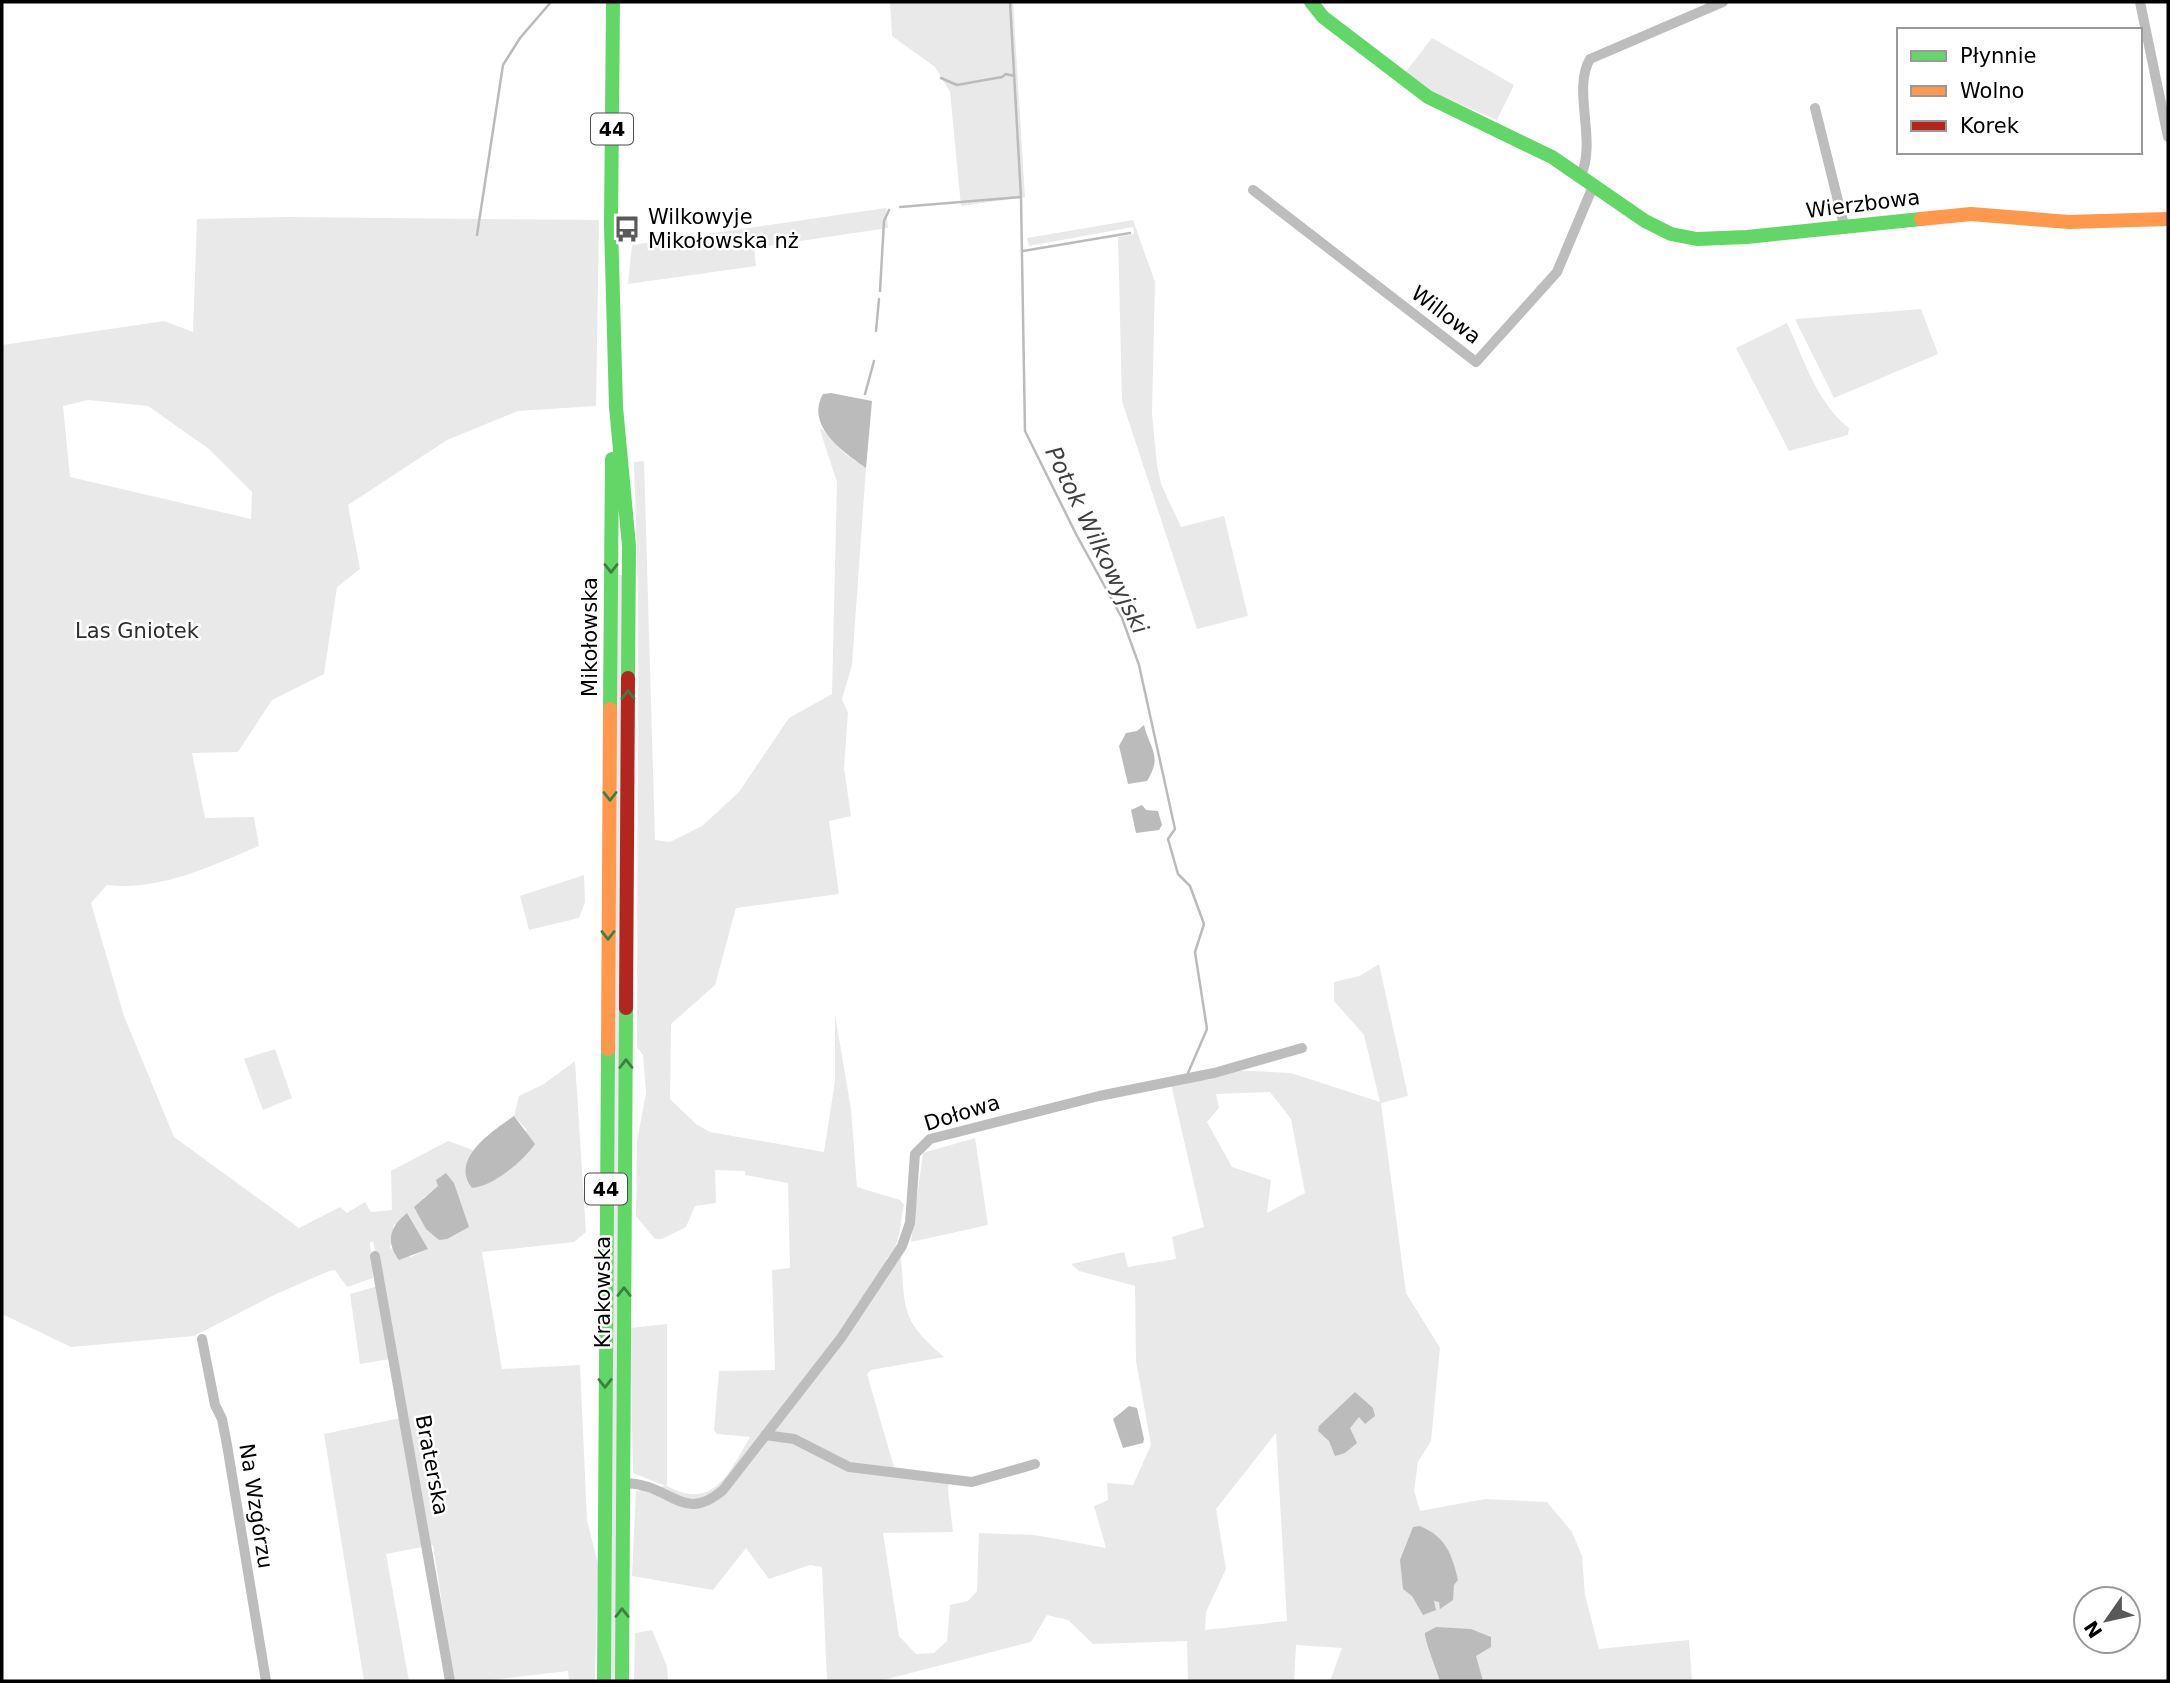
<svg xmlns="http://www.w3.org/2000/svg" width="2170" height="1683" font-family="'DejaVu Sans',sans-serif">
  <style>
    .green { fill: #e9e9e9; fill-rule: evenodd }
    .water { fill: #bbb }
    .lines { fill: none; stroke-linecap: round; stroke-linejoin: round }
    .stream { stroke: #bbb; stroke-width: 2.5 }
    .street { stroke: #bdbdbd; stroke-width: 10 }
    .fast { stroke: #63d668; stroke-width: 14 }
    .slow { stroke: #ff974d; stroke-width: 14 }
    .jam { stroke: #b3261e; stroke-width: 14 }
    .oneway { stroke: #3b803e }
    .labels { text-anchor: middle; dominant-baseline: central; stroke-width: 5; stroke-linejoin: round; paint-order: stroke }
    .shield { fill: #fff; stroke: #4c4c4c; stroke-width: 2 }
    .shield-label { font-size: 19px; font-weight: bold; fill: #000 }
    .street-label { font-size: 21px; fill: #000; stroke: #fff }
    .poi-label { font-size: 21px; fill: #000; stroke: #fff; text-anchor: start }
    .park-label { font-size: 21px; fill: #2e2e2e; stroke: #fff }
    .water-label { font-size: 23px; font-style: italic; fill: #3f3f3f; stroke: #fff }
  </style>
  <rect width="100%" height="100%" fill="#fff"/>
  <path class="green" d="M890 2H1013L1025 197 961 206 950 92 935 67 892 36Z
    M1432 38 1514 85 1497 120 1432 92 1404 74Z
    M886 208 888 228 754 248 756 266 628 284 632 245Z
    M287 217 599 220 596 406 518 411 447 440 348 505 360 569 337 587 324 674 272 700 238 752 192 753 205 818 254 817 259 846C210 866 162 891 107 885L91 903 124 1016 174 1137 299 1228 340 1207 347 1213 365 1202 371 1212 392 1210 391 1171 448 1141 473 1150 466 1166 527 1130 514 1116 519 1096 544 1084 575 1061 586 1232 574 1242 482 1252 502 1369 580 1365 587 1520 598 1564 595 1681H569L568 1671 483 1681H454L433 1545 386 1554 409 1681H364L324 1434 400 1418 390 1359 360 1364 350 1294 382 1285 373 1241 370 1243 373 1278 347 1287 335 1270 329 1271 276 1294 194 1336 71 1347 2 1314V345L164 321 193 332 197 219ZM88 400 148 406 209 449 252 492 251 519 70 477 63 406ZM446 1173 454 1183 468 1227 422 1199 439 1186ZM394 1224 428 1248 427 1249 411 1257 390 1248Z
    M1133 220 1155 282 1152 414 1157 465 1161 484 1181 527 1224 516 1248 616 1197 629 1122 401 1118 237 1134 234 1133 227 1029 246 1027 238Z
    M1921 309 1938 354 1834 398 1795 319Z
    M1787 323C1803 357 1818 405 1849 428L1848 435 1789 451 1736 348Z
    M822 429 845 454 866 468 852 665 842 699 848 713 844 768 851 816 829 821 839 894 736 908 715 985 671 1024 670 1099 696 1124 710 1132 824 1152 835 1081V1015L851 1109 857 1187 900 1200 904 1205C899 1225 902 1245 885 1260L901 1257C905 1311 901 1320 944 1357L871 1370 867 1374 894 1467 949 1475 948 1490 953 1532 883 1533 899 1636 916 1654 934 1653 947 1641 950 1605 968 1601 977 1591 979 1533 1035 1535 1106 1548 1094 1506 1108 1500 1107 1483 1133 1485 1151 1445 1136 1361 1135 1286 1079 1271 1071 1264 1124 1252 1128 1267 1176 1259 1172 1237 1204 1227 1171 1084 1213 1079 1212 1069 1291 1073 1380 1102 1364 1035 1334 1001V982L1360 976 1379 964 1408 1096 1381 1103 1406 1293 1440 1348 1431 1441 1418 1462 1414 1491 1420 1511 1485 1499 1547 1502 1572 1532 1582 1556 1585 1595 1599 1649 1689 1640 1692 1681H1330L1342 1648 1296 1645 1294 1681H1188L1187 1641 1093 1644 1068 1620 1047 1615 1031 1642 880 1681H827L822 1567 810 1565 769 1579 746 1548 713 1590 632 1576 636 1491 665 1486 633 1473 630 1328 667 1324V1486C714 1511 729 1473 750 1437L717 1434 714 1430 719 1371 775 1370 772 1270 790 1268 788 1183 745 1175V1171L715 1170 716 1203 695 1206 686 1227 662 1239H655L636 1216 637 1141 646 1093 643 1055 637 1047 638 592 634 462 644 461 655 840 670 842 702 826 739 792 789 718 832 694 837 482 820 430ZM1270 1092 1291 1119 1305 1193 1267 1213 1271 1180 1232 1167 1207 1122 1219 1108 1216 1094ZM1276 1433 1287 1621 1205 1630 1206 1612 1226 1569 1216 1509Z
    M617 575H622L616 1681H611Z
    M584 875 585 902 579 918 529 930 520 896Z
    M275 1049 292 1098 263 1110 244 1059Z
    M975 1138 988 1225 911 1242 923 1153Z
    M652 1630 667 1666 668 1681H634L635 1633Z"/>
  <path class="water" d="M831 393 872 401 866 468C843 452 805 426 823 394Z
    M1144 725C1150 750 1163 755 1147 781L1128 784 1119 746 1126 733 1137 731Z
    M1142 805 1146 810 1158 811 1162 825 1159 830 1136 833 1131 810Z
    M514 1116 535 1144C523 1161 494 1186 472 1188 449 1159 493 1131 514 1116Z
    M446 1173 454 1183 469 1227 447 1239 439 1240 426 1229 414 1207 438 1186 436 1180Z
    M407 1213 428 1249 399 1260C385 1241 390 1227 407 1213Z
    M1355 1392 1373 1408 1375 1416 1365 1424 1359 1417 1350 1428 1357 1443 1345 1453 1335 1456 1329 1441 1318 1431 1319 1426Z
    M1129 1406 1137 1408 1144 1439 1143 1443 1123 1448 1113 1419Z
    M1420 1526C1446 1537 1452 1554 1458 1580L1454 1585 1453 1600 1440 1609 1439 1602 1434 1601 1436 1610 1423 1615 1412 1596 1403 1589 1400 1560 1413 1527Z
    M1436 1627 1471 1629 1491 1637V1647L1476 1656 1483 1681H1440C1437 1671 1424 1639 1425 1633Z"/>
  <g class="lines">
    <path class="stream" d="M1010 2 1021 197 1025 431 1076 534 1122 618 1139 665 1175 829 1168 839 1178 874 1190 886 1204 924 1195 952 1207 1029 1188 1073
      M941 78 957 85 1002 77 1006 74 1014 76
      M900 207 1021 197
      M477 235 503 65 520 38 551 2
      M1023 251 1130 233
      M880 291 884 221 889 210
      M876 331 879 299
      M865 394 874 361"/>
    <path class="street" d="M2140 2 2168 137
      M1815 108 1845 229
      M1581 175C1597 141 1572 89 1590 59L1723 2
      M1253 190 1476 362 1557 272 1594 184
      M375 1256 450 1681
      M202 1339 215 1405 222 1419 227 1445 266 1681
      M765 1435 794 1439 849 1467 972 1482 1035 1464
      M623 1483C672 1483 682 1525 723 1490L841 1338 902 1246 910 1223 915 1154 930 1139 1099 1096 1214 1073 1302 1048"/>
    <path class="fast" d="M613 2 611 225 616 407 629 546 628 678
      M1311 2 1323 17 1428 97 1552 157 1645 221 1671 234 1697 239 1747 237 1921 219
      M610 709 612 459
      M604 1681 608 1049
      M622 1681 626 1008"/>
    <path class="slow" d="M1921 219 1971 214 2069 222 2168 219
      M608 1049 610 709"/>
    <path class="jam" d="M626 1008 628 678"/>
  </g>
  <defs><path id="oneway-chevron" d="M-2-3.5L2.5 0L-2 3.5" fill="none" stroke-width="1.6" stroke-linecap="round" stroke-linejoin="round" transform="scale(1.75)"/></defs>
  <g class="oneway">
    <use href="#oneway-chevron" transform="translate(611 568) rotate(90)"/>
    <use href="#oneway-chevron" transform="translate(628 695) rotate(-90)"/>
    <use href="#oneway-chevron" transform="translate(610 796) rotate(90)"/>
    <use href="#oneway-chevron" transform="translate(608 935) rotate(90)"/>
    <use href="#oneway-chevron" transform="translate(626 1064) rotate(-90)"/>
    <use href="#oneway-chevron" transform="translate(624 1292) rotate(-90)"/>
    <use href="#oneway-chevron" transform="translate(605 1383) rotate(90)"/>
    <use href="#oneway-chevron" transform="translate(622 1613) rotate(-90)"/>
  </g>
  <defs>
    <g id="bus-bare" transform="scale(2.1)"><path d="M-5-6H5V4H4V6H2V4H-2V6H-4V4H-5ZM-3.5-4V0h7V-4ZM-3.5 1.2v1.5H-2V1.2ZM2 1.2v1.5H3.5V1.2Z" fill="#595959" stroke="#fff" stroke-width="2.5" paint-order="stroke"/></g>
  </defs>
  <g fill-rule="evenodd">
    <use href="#bus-bare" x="627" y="229"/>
  </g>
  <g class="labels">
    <g class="shield">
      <rect x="591" y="113.5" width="42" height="31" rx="5"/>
      <rect x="585" y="1173.5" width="42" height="31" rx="5"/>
    </g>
    <g class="shield-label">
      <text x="612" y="129">44</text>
      <text x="606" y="1189">44</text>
    </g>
    <g class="street-label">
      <text transform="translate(1863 204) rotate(-7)">Wierzbowa</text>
      <text transform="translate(1446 315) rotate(37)">Willowa</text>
      <text transform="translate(590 637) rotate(-90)">Mikołowska</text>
      <text transform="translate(962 1113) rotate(-17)">Dołowa</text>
      <text transform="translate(603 1292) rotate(-90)">Krakowska</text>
      <text transform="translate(432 1465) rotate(79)">Braterska</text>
      <text transform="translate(256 1506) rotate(81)">Na Wzgórzu</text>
    </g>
    <g class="poi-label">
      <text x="648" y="217">Wilkowyje<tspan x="648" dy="24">Mikołowska nż</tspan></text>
    </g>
    <g class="park-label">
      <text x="137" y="631">Las Gniotek</text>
    </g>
    <g class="water-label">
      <text transform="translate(1097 540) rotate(64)">Potok Wilkowyjski</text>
    </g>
  </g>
  <rect width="2170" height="1683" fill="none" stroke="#000000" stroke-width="7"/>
  <rect x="1897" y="28" width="245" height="126" fill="#ffffff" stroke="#999999" stroke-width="2"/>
  <rect x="1911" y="51" width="35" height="10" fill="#63d668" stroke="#999999" stroke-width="2"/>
  <text x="1960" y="63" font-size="21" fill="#000000">Płynnie</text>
  <rect x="1911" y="86" width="35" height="10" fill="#ff974d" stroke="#999999" stroke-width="2"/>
  <text x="1960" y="98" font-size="21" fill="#000000">Wolno</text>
  <rect x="1911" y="121" width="35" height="10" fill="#b3261e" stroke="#999999" stroke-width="2"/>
  <text x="1960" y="133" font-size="21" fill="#000000">Korek</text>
  <g transform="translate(2107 1620) rotate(236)"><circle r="33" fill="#ffffff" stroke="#999999" stroke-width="2"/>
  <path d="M0-5L12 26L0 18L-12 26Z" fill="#595959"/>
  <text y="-10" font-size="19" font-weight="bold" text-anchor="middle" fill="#000000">N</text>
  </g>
</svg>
